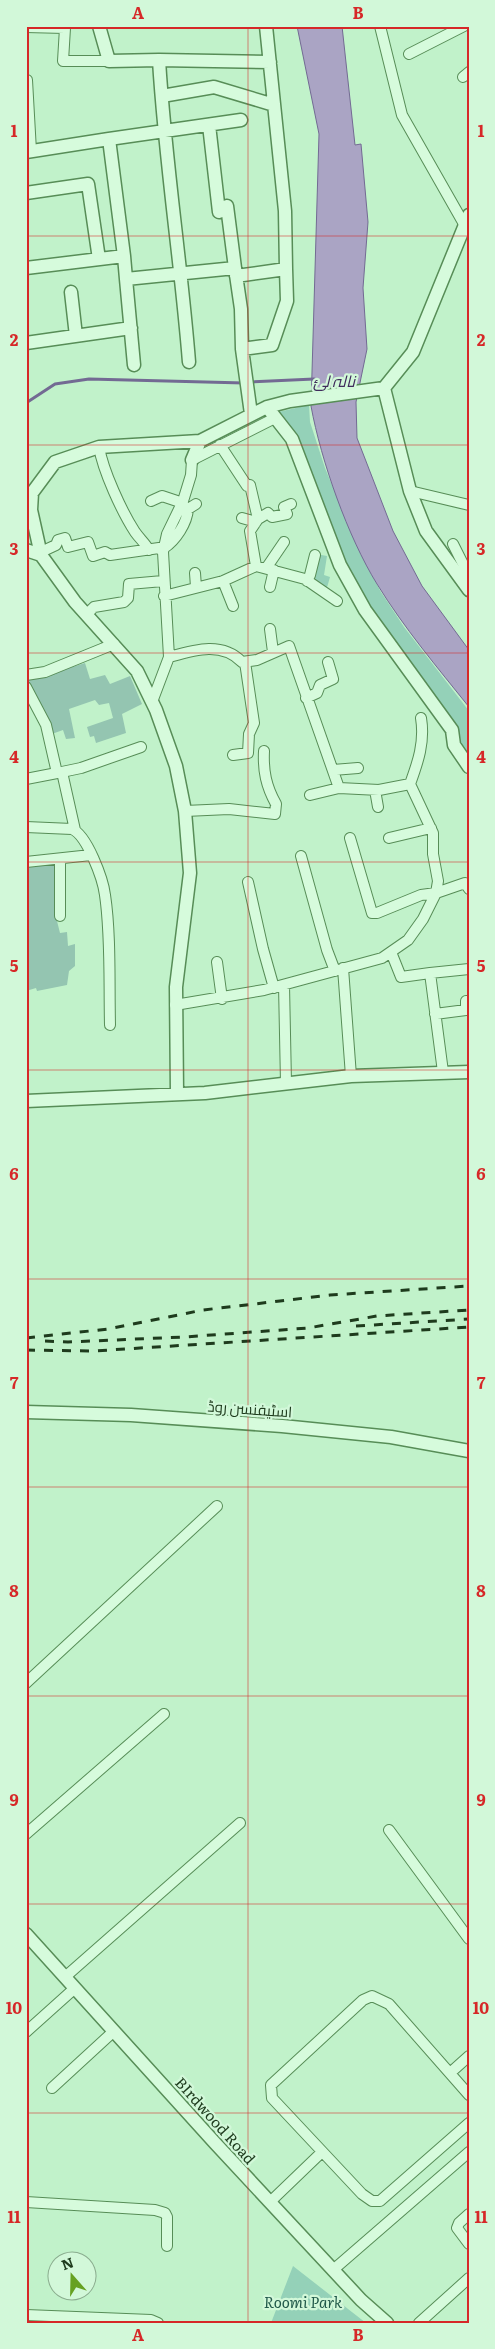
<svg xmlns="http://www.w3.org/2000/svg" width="495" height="2349" font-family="Literata,Cairo,serif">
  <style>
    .green { fill: #94d1b8 }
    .cemetery { fill: #94c5b1 }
    .water { fill: #aaa4c4; stroke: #736a93 }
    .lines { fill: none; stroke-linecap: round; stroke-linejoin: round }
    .stream { stroke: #736a93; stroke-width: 3 }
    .minor-casing { stroke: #578d57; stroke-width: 12 }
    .tertiary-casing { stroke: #578d57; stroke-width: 15 }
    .minor { stroke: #d6fbdc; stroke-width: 10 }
    .tertiary { stroke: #d6fbdc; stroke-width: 12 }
    .rail { stroke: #1e3b1d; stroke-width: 3; stroke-dasharray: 9 9; stroke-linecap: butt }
    .grid { fill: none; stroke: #d62828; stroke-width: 1; stroke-opacity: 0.55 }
    .labels { text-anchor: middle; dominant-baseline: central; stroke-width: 4.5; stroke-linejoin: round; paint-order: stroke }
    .street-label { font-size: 15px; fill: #1e3b1d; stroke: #d2f8d9 }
    .park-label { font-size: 15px; font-style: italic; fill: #21594a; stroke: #d2f8d9 }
    .water-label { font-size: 16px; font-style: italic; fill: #3f2b5c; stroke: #d2f8d9 }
    .neatline { fill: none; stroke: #d62828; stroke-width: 2 }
    .grid-label { font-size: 16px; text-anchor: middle; font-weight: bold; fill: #d62828 }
  </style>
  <rect width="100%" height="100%" fill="#c1f2ca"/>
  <path class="green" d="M309 405 310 422 325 468 361 555 381 592 404 627 469 711V761L344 567 278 412Z
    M316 554 327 556 324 575 330 577 326 591 310 582Z
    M293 2266 366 2323H271Z"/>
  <path class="cemetery" d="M85 663 90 679 105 675 110 684 130 676 142 704 122 714 126 733 96 743 94 736 90 737 87 727 113 718 109 703 99 705 95 700 69 709 75 738 66 739 63 730 49 735 27 681Z
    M56 865 57 921 60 933 67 932 68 946 75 944V966L69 971 67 985 37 991 36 988 26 991V866Z"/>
  <path class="water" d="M297 26H342L355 145 361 144 368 222 363 288 367 349 356 402 357 438 393 531 422 586 469 650V707C437 667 404 628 377 584 348 537 321 461 311 406L319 134Z"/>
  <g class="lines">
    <path class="stream" d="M250 382 314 379
      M26 403 55 384 89 379 244 383"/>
    <g class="minor-casing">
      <path id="minor" d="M380 26 402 115 464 224
        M26 27 65 28 63 61H109
        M409 54 464 26
        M463 77 469 72
        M27 80 31 151
        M220 445 247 486 250 485 258 519 250 531 256 566
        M99 447C103 471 122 512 135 532 140 539 145 543 149 550
        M410 491 469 505
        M151 501 162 496 183 503
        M242 518 256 522
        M258 519 268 513 272 517 287 514 284 507 291 504
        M453 544 469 576
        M164 548C176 540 187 523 188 509L196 504
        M41 552 56 545 58 540 65 538 68 547 88 542 93 556 105 552 110 555 159 548 163 552
        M267 567 284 542
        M195 573 196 587
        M223 581 233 606
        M307 581 310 575 315 555
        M270 587 274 570
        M164 596 223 581 256 566 305 579 337 601
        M87 614 94 607 124 602 128 598 129 584 163 581
        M270 629 273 652
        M169 657C194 650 222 641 242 662L257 660 289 646 339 788 379 790 410 784
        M26 675 45 672 114 644
        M26 687 46 725 57 773 26 779
        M306 698 317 693 320 685 333 679 328 662
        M152 702 169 657 163 552 167 534 183 501 191 475 192 460 275 418
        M233 755 248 753 249 734 254 723 245 662
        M333 770 358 768
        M62 772 75 830
        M57 773 81 768 141 747
        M375 790 378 807
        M310 795 339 788
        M185 811 229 809 275 814 276 804C266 786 263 771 264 751
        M26 827 72 829C87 835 103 879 105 895 111 935 109 984 110 1025
        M350 838 372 913H377L421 895 436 893 465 883 469 889
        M389 838 431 828
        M301 856 327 950 335 971
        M60 860V916
        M26 862 91 855
        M248 882 263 949 274 988
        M391 952 401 977 430 973 443 1072
        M217 962 222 999
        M343 968 351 1076
        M430 973 469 969
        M284 985 286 1083
        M175 1005 264 990 382 958 408 940 423 919 436 893 438 881 433 854V833L410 784C418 762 425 742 421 718
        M435 1014 466 1010V1001H469
        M26 1683 217 1506
        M389 1830 469 1939
        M26 1834 164 1714
        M65 1977 240 1823
        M26 2032 75 1988
        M450 2073 469 2056
        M52 2088 114 2031
        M469 2095 389 2004 372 1996 363 2000 271 2085 272 2098 362 2194 372 2201H380L469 2123
        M26 2202 155 2210 165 2213 167 2217V2246
        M270 2202 322 2152
        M469 2214 459 2223 457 2228 469 2244
        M333 2270 469 2152
        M26 2315 151 2320 158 2323
        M419 2323 469 2278"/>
    </g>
    <g class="tertiary-casing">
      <path id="tertiary" d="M99 26 109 61 159 60C165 161 181 261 189 362
        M159 60 270 62
        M162 96 214 87 274 105
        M209 125 219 212
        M109 139 241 120
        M26 152 109 139 124 256
        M26 193 88 184 99 259
        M227 206 235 268
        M26 268 124 256 126 279 235 268 241 309 242 349
        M236 276 286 269
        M126 279 134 365
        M71 292 76 336
        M26 343 131 328
        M384 388 410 491 426 531 469 590
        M384 388 413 352 469 215
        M267 407 292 439 340 565 365 610 452 730 454 745 469 767
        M251 414 242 349 272 345 287 301 286 269 285 211 266 26
        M192 460 200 441
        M26 550 41 555
        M177 1093 176 987 190 873 185 811 176 766 156 710 137 671 75 602 41 555 31 510 32 493 55 462 99 447 200 441 267 407 290 401 384 388
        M26 1101 205 1093 351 1076 469 1072
        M26 1412 131 1415 282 1426 391 1437 469 1451
        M26 1934 215 2143 361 2300 387 2323"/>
    </g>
    <use href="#minor" class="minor"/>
    <use href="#tertiary" class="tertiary"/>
    <path class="rail" d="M356 1326 469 1319
      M26 1338 108 1329 203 1310 280 1301 330 1295 469 1286
      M45 1341 68 1342 184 1337 308 1328 377 1316 469 1310
      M26 1350 94 1351 469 1327"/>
  </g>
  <path class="grid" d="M248 26V2323M26 236H469M26 445H469M26 653H469M26 862H469M26 1070H469M26 1279H469M26 1487H469M26 1696H469M26 1904H469M26 2113H469"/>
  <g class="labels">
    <g class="street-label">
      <text transform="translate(250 1408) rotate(4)">اسٹیفنسن روڈ</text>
      <text transform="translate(216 2120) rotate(48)">BIrdwood Road</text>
    </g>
    <g class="park-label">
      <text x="303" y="2301">Roomi Park</text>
    </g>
    <g class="water-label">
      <text x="334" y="380">نالہ لئ</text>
    </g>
  </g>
  <rect width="495" height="2349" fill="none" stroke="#d2f8d9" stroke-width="55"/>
  <g transform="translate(72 2276) rotate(340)"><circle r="24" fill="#d2f8d9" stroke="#8aac8e"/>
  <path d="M0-4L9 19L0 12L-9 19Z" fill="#66a122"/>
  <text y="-8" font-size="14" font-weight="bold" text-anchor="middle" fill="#1e3b1d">N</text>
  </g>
  <rect x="28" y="28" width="440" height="2294" class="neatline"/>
  <g class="grid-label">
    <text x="138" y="19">A</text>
    <text x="358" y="19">B</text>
    <text x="14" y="137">1</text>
    <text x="481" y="137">1</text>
    <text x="14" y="346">2</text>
    <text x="481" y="346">2</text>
    <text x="14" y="555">3</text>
    <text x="481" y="555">3</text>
    <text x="14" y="763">4</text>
    <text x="481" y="763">4</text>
    <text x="14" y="972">5</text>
    <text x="481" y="972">5</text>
    <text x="14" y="1180">6</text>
    <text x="481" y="1180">6</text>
    <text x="14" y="1389">7</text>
    <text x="481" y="1389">7</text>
    <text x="14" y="1597">8</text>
    <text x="481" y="1597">8</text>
    <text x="14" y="1806">9</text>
    <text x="481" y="1806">9</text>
    <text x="14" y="2014">10</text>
    <text x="481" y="2014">10</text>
    <text x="14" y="2223">11</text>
    <text x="481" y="2223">11</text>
    <text x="138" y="2341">A</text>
    <text x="358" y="2341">B</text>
  </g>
</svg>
